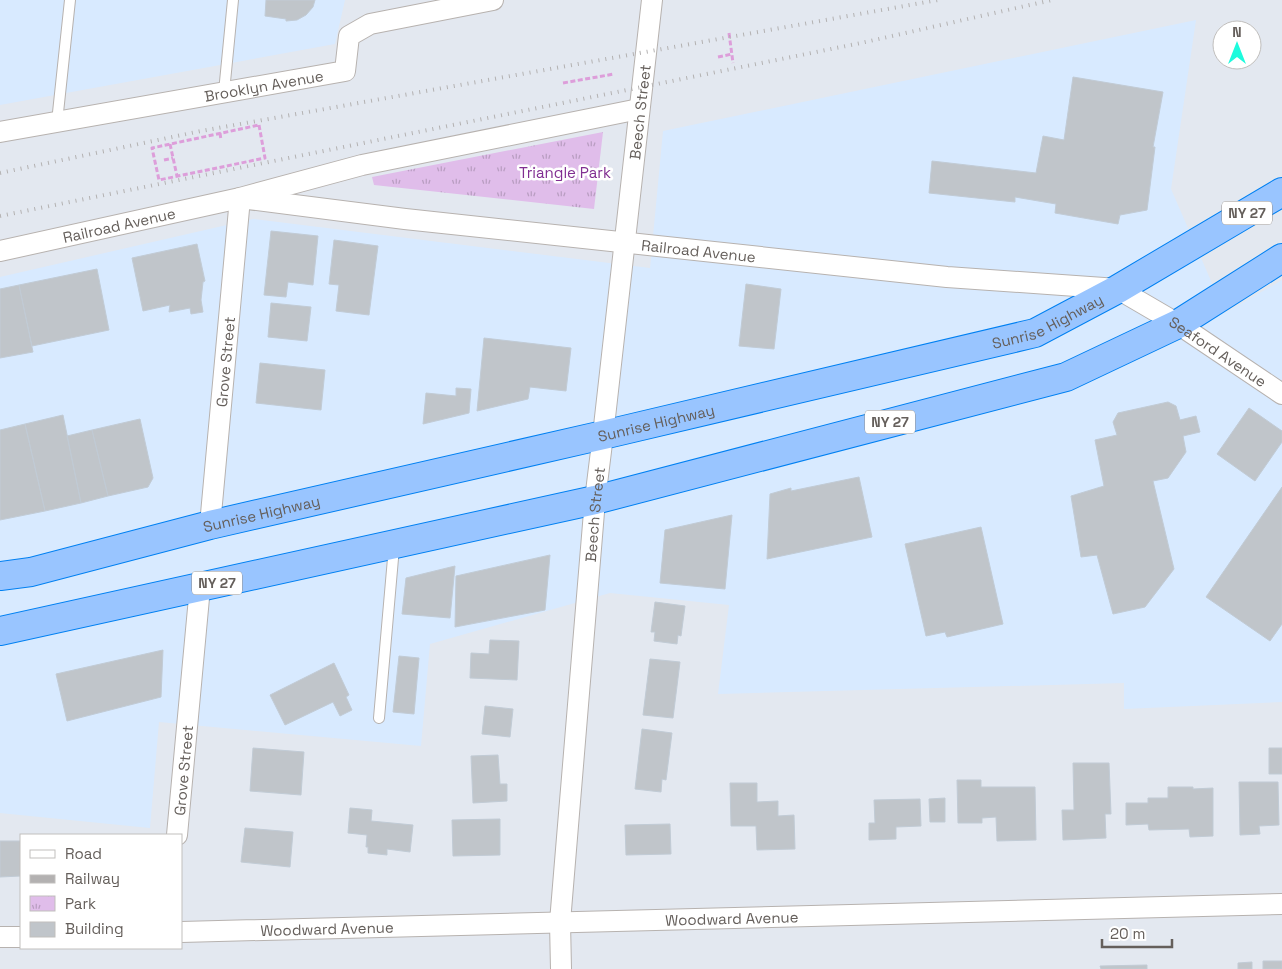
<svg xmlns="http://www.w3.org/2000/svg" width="1282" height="969" font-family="'Space Grotesk',sans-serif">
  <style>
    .commercial { fill: #d8eaff }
    .park { fill: url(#park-tufts) }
    .building { fill: #c0c5ca; stroke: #c1cbd5 }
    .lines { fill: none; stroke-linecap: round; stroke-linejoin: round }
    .service-casing { stroke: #b7b2af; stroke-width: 12 }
    .minor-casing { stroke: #b7b2af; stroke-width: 22 }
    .trunk-casing { stroke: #0080f2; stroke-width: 30 }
    .path { stroke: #dd9eda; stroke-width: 3; stroke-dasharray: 5 2.5; stroke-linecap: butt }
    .service { stroke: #fff; stroke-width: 10 }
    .minor { stroke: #fff; stroke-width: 20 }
    .trunk { stroke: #99c5ff; stroke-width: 28 }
    .rail { stroke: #b3b1b1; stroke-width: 4; stroke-dasharray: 1 6; stroke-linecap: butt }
    .labels { text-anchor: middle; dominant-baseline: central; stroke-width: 5; stroke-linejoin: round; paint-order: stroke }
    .shield { fill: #fff; stroke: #938f8c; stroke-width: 1 }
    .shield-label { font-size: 14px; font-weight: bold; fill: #655f5b }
    .street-label { font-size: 15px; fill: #655f5b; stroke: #fff }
    .park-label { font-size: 15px; fill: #812e91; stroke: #fff }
  </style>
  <defs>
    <pattern id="park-tufts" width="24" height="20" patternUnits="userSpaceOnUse" patternTransform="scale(1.25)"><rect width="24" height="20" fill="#e0bdea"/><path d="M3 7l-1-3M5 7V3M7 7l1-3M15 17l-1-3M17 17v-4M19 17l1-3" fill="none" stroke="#b99dc1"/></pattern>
  </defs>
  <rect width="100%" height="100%" fill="#e3e8f0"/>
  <path class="commercial" d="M0 0H345L335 44 0 105Z
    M1196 20 1171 189 1225 313 1282 280V702L1124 709V683L718 694 729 605 610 593 430 644 421 746 159 722 150 828 0 813V277L253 219 650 268 663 131Z"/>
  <path class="park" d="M603 132 594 209 374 185 372 177Z"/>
  <path class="building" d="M266 0H315L313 7 306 15 297 20 286 21V19L265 16Z
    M1073 77 1163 92 1153 147H1155L1147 210 1120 215 1118 224 1055 213 1056 204 1015 197V202L929 193 932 161 1036 173 1043 136 1064 140Z
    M271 231 318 236 313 285 288 282 286 297 264 295Z
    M334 240 378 246 369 315 336 311 339 285 329 284Z
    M197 244 205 281 203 282 201 300 203 312 191 314 190 308 169 312 170 305 143 311 132 258Z
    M97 269 109 330 32 346 19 285Z
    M746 284 781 289 774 349 739 346Z
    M19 285 33 352 0 358V289Z
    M271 303 311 307 307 341 268 337Z
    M484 338 571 348 566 391 530 387 528 399 477 411Z
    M260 363 325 370 321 410 256 403Z
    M456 388 471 389 469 413 423 424 426 393 456 396Z
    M1168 402 1176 406 1180 420 1196 416 1200 432 1183 436 1186 452 1168 478 1153 481 1174 569 1145 607 1113 614 1097 555 1081 557 1071 496 1104 486 1095 440 1117 435 1113 422 1118 413Z
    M1249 408 1282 431V442L1255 481 1217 454Z
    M63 415 81 503 45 511 25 424Z
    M140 419 153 478 148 487 108 496 92 430Z
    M25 424 45 511 0 520V430Z
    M92 430 108 496 81 503 67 436Z
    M859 477 872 537 767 559 770 494 791 488V491Z
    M1282 487V624L1270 641 1206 597Z
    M732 515 725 589 660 583 665 530Z
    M981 527 1003 624 947 637 945 632 926 636 905 544Z
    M550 555 545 610 455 627 456 576Z
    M455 566 450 618 402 614 406 578Z
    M655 602 685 606 681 636 678 635 677 644 654 641 655 632H651Z
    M490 640 519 641 517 680 470 678 471 653 489 654Z
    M163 650 161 697 67 721 56 674Z
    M399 656 419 658 414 714 393 712Z
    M650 659 680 662 673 718 643 715Z
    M334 663 349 695 346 697 352 710 340 716 333 702 285 725 270 695Z
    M485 706 513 709 510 737 482 734Z
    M642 729 672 733 666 780 662 779 661 792 635 789Z
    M253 748 304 752 301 795 250 791Z
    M1269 748H1282V774H1269Z
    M498 755 500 784H507V801L473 803 471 756Z
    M1073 763H1109L1111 814H1105L1106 838 1063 840 1062 810H1074Z
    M957 780H981V787H1035L1036 840 997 841 996 817 982 818V823H958Z
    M1239 782H1278L1279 825 1259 826 1260 834 1240 835Z
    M730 783H757V802L778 801V816L794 815 795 849 757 850 756 826H731Z
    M1168 787H1193V789L1213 788V836L1190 837 1189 829 1149 830 1148 824 1126 825V803H1148V798H1168Z
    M945 798V822H930L929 799Z
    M920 799 921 826 896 827V839L869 840V823H875L874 800Z
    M350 808 372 810 371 821 413 825 410 852 387 849V855L368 853V847H366L367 835 348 833Z
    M500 819V855L453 856 452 820Z
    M670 824 671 854 626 855 625 825Z
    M245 828 293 832 290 867 241 862Z
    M0 841H21V876L0 877Z
    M1263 961H1282V969H1263Z
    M1252 962V969H1238V963Z
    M1147 965V969H1101L1100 966Z"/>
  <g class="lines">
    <g class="service-casing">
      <path id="service" d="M224 92 233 0
        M57 122 70 0
        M379 718 394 547"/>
    </g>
    <g class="minor-casing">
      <g id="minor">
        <path id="s1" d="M0 132 345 71 349 36 370 24 493 0"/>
        <path id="s2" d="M0 251 240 198 362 165 639 109"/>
        <path id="s3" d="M210 525 240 198 405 219 947 277 1118 289 1178 324 1282 394"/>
        <path id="s4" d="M177 835 200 587"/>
        <path id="s5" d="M181 932 1282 904"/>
        <path d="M0 937H21"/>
        <path id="s6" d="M561 969 560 922 595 500 603 435 652 0"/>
      </g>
    </g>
    <g class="trunk-casing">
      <g id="trunk">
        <path id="s7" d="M0 576 31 572 210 525 603 435 1035 333 1118 289 1282 192"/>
        <path d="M0 631 595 500 1066 377 1178 324 1282 258"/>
      </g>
    </g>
    <path class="path" d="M729 33 733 63
      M718 57 732 54
      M563 83 614 74
      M259 125 265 158 159 180 152 148Z
      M220 133 221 140
      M170 144 177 176
      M164 160 173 158"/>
    <use href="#service" class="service"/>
    <use href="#minor" class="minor"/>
    <use href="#trunk" class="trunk"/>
    <path class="rail" d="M0 173 201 131 938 0
      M0 216 861 43 1052 0"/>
  </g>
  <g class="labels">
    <g class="shield">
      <rect x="1222" y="201.5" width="50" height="23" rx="4"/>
      <rect x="865" y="410.5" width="50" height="23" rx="4"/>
      <rect x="192" y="571.5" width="50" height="23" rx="4"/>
    </g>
    <g class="shield-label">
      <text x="1247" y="213">NY 27</text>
      <text x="890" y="422">NY 27</text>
      <text x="217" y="583">NY 27</text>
    </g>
    <g class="street-label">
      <text stroke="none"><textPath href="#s1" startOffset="268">Brooklyn Avenue</textPath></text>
      <text stroke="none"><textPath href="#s6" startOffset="861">Beech Street</textPath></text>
      <text stroke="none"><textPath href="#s2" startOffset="122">Railroad Avenue</textPath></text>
      <text stroke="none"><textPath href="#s3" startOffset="790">Railroad Avenue</textPath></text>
      <text stroke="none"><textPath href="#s7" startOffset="1079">Sunrise Highway</textPath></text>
      <text stroke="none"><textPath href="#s3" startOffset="1329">Seaford Avenue</textPath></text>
      <text stroke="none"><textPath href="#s3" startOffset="164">Grove Street</textPath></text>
      <text stroke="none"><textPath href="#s7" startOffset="674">Sunrise Highway</textPath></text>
      <text stroke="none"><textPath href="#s7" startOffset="269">Sunrise Highway</textPath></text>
      <text stroke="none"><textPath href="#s6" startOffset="456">Beech Street</textPath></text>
      <text stroke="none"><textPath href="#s4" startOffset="65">Grove Street</textPath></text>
      <text stroke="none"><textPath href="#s5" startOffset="551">Woodward Avenue</textPath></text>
      <text stroke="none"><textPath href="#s5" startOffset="146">Woodward Avenue</textPath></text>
    </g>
    <g class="park-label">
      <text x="565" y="172">Triangle Park</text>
    </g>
  </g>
  <rect x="20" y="834" width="162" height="115" fill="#ffffff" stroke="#c1bfbd"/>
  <rect x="30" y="850" width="25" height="8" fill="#ffffff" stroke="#c1bfbd"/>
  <text x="65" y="859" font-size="15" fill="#655f5b">Road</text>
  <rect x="30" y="875" width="25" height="8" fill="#b3b1b1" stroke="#c1bfbd"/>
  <text x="65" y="884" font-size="15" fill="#655f5b">Railway</text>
  <rect x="30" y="896" width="25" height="15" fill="url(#park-tufts)" stroke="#c1bfbd"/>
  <text x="65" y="909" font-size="15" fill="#655f5b">Park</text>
  <rect x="30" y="922" width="25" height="15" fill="#c0c5ca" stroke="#c1bfbd"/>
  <text x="65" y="934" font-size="15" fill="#655f5b">Building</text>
  <g transform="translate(1237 45)"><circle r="24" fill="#ffffff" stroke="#c1bfbd"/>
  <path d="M0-4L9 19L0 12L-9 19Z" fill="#1dfbdd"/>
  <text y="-8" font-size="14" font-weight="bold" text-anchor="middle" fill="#655f5b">N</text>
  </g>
  <path d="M1102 939v8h70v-8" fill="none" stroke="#655f5b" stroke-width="2.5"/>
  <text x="1110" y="939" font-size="15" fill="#655f5b" stroke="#ffffff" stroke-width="4" paint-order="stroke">20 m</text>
</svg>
